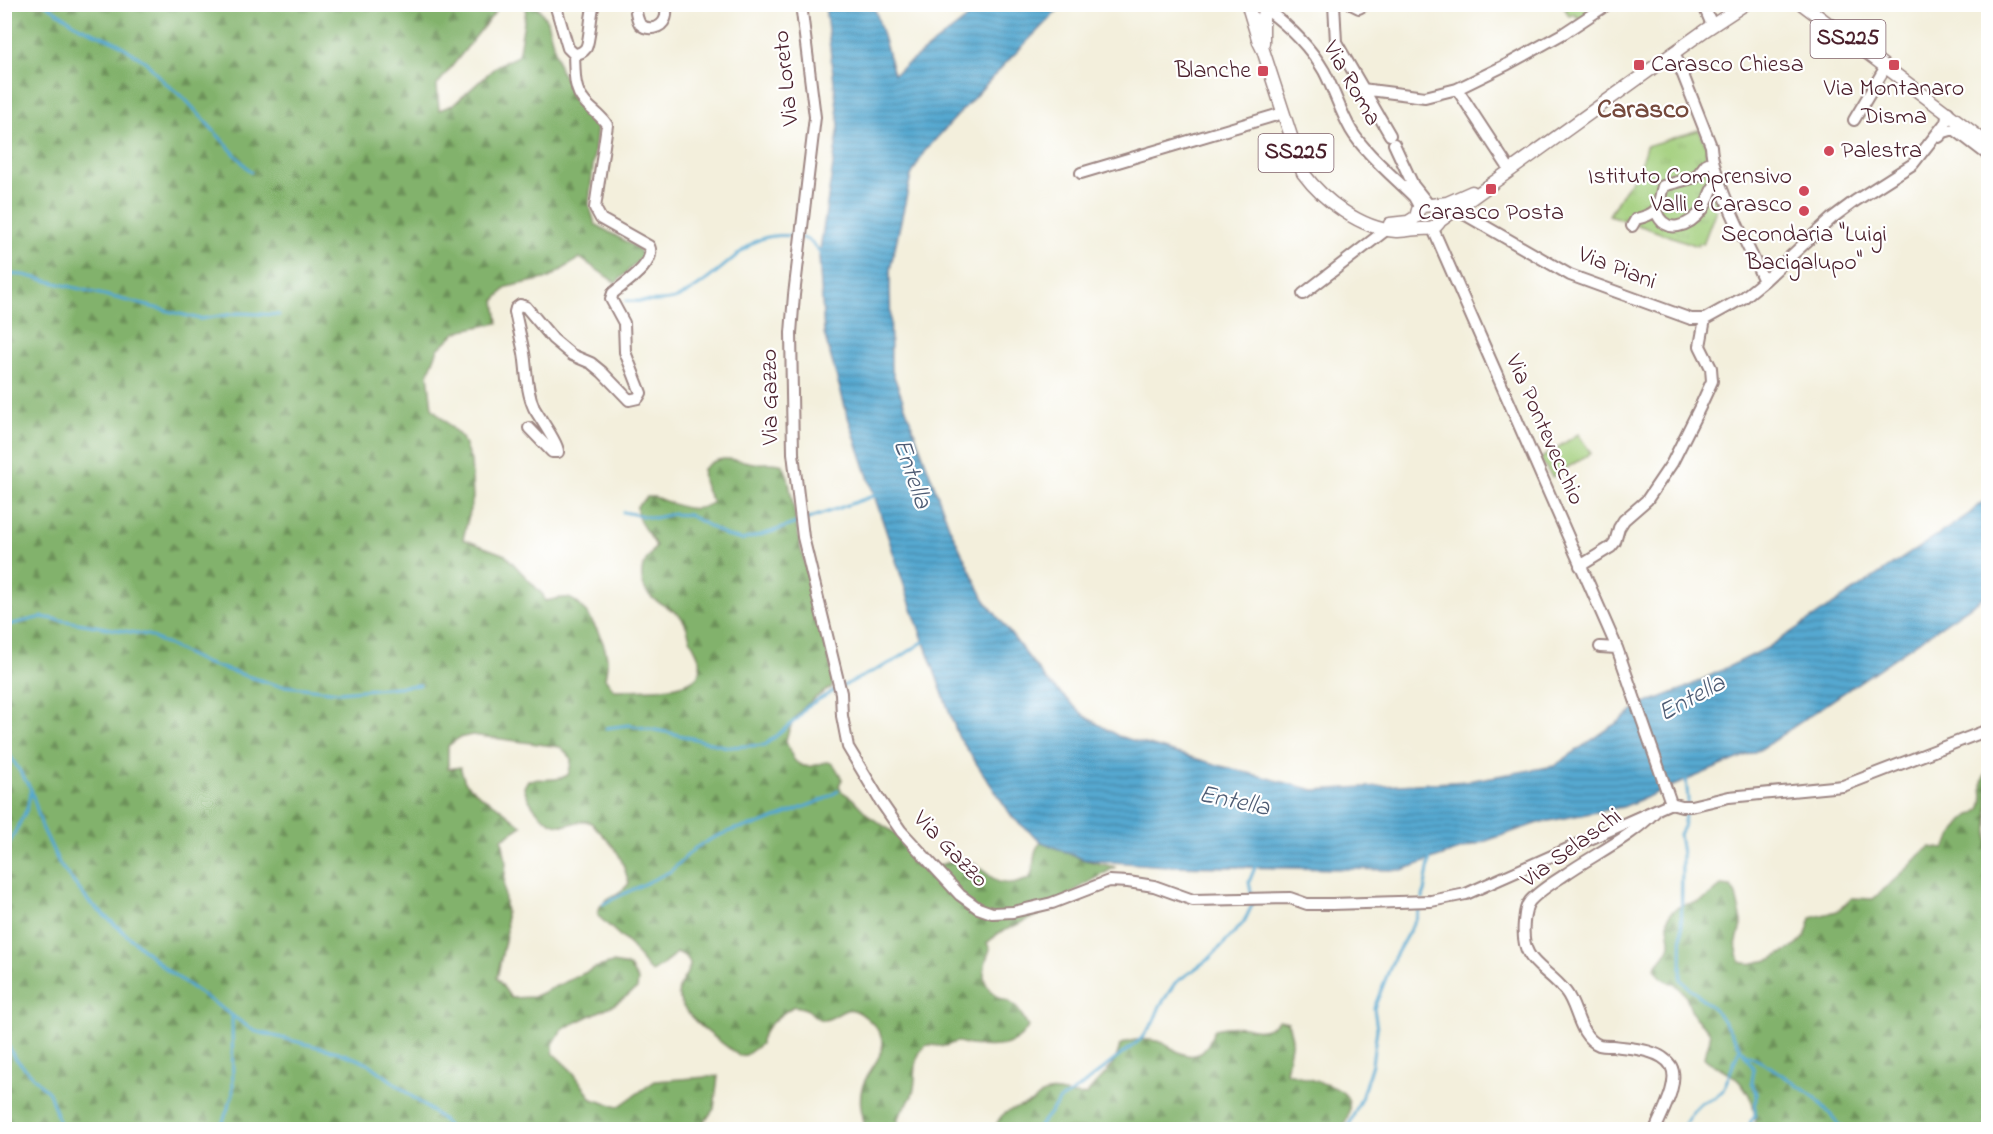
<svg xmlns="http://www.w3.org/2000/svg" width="1993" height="1134" font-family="'Indie Flower',sans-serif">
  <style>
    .green { fill: #a3cf7d; stroke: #767754; stroke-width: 1.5 }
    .forest { fill: url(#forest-firs); stroke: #66684c; stroke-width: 1.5 }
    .cemetery { fill: url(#cemetery-stones); stroke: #767754; stroke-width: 1.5 }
    .park { fill: url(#park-tufts); stroke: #767754; stroke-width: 1.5 }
    .water { fill: url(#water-rules); stroke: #50647e; stroke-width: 1.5 }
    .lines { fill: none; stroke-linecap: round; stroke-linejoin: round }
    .stream { stroke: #55a8d0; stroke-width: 3 }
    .minor-casing { stroke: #9e8784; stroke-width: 14 }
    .major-casing { stroke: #9e8784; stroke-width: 15 }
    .minor { stroke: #fff; stroke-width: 10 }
    .major { stroke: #fff; stroke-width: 12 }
    .poi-dot { fill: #d1495b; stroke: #fff; stroke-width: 2 }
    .labels { text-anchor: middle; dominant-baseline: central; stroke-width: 4.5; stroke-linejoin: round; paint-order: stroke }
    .shield { fill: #fff; stroke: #80626b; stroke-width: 1.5 }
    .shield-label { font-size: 22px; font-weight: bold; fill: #4a1f2b }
    .poi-label { font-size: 24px; fill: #4a1f2b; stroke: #fff }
    .street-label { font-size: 24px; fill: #4a1f2b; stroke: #fff }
    .water-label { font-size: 26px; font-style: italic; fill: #4f5d75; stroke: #fff }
    .quarter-label { font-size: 27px; font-weight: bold; fill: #764a3d; stroke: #fff }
  </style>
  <defs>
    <pattern id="forest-firs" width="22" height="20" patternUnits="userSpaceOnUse" patternTransform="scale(1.5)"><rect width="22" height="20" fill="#82b26c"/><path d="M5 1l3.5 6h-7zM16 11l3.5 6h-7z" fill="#6c9059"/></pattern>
    <pattern id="cemetery-stones" width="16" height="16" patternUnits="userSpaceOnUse" patternTransform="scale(1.5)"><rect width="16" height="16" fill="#a3cf7d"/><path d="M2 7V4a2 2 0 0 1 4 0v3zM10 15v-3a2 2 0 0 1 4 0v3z" fill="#8eb16c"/></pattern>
    <pattern id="park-tufts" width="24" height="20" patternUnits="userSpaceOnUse" patternTransform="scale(1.5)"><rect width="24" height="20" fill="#a3cf7d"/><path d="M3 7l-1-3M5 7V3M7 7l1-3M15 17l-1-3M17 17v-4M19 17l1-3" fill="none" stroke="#8eb16c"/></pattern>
    <pattern id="water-rules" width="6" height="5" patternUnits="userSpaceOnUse" patternTransform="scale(1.5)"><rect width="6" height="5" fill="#55a8d0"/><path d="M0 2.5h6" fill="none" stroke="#4888a9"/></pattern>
  </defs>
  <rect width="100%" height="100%" fill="#fff"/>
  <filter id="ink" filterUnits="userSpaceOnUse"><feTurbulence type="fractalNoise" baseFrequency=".0167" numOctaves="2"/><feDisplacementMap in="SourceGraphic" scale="12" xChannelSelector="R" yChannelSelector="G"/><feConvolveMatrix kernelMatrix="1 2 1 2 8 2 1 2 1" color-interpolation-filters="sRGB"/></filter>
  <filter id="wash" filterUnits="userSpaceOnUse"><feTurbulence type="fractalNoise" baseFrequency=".008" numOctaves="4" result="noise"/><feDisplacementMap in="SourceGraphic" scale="24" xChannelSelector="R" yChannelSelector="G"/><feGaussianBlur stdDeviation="1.35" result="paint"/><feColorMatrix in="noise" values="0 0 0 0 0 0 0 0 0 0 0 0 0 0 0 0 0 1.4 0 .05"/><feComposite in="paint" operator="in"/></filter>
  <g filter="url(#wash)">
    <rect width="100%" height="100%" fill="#f3efdc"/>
    <path class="green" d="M1578 434 1591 453 1552 477 1540 459Z"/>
    <path class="forest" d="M5 5H496L497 10 437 85 439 110 453 105 498 65 518 56 527 5H537L547 21 560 70 597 127 589 204 595 224 639 249 642 257 616 283 580 258 549 278 507 287 495 300 498 323 462 330 454 334 438 349 428 374 432 408 462 438 471 461 473 498 463 539 505 555 543 595 545 601C552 600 561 597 568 598 585 602 606 643 607 659 608 665 606 672 605 678L614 690C632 689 694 693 700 671 702 662 697 653 693 645 687 635 689 625 680 616 666 603 645 602 642 579 640 563 649 558 656 546 649 532 635 522 637 506L647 497H654C676 504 693 516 713 502 706 492 701 480 703 469 718 453 736 460 754 463 764 464 773 461 783 465L788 477 801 549 834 680 832 687C812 699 796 710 788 733 787 736 786 739 786 742 787 745 789 748 790 751 792 757 794 762 801 765 820 773 828 745 842 780L839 785 841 791 852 798 870 817 895 833 913 854 919 866 926 870 960 858 973 863 998 882 1013 884 1029 879C1037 868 1030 850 1042 842L1085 860 1115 867 1079 888 1053 908 999 933 987 943 990 949C983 968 978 983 998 997 1002 1000 1007 1000 1011 1003 1020 1009 1023 1018 1028 1027 1016 1049 993 1048 971 1045 966 1045 962 1042 957 1042 953 1042 949 1046 944 1046 934 1047 927 1040 920 1052 913 1063 917 1080 913 1093 908 1109 894 1110 899 1129H865C863 1115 858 1103 862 1088 869 1063 898 1050 872 1023 867 1018 860 1011 853 1010 843 1007 834 1020 823 1020 816 1019 813 1014 808 1010 804 1008 799 1007 794 1006 782 1013 760 1029 761 1044L746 1055 739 1056C722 1042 685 1019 679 998 673 978 708 965 677 952L663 965 652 972 647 968 632 947 598 916C598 895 619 899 629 883 621 856 619 851 599 831 596 828 593 823 589 822 582 819 573 824 566 825 547 828 528 804 524 787L528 780C541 778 556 782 568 775 573 759 573 758 560 747L472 735 459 738 448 746V769L460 767 465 782 482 797 496 805 522 826 502 839 506 862 504 886 507 931 497 978 511 998 533 997 595 968 612 963 629 966 638 980 637 989 615 1004 562 1029 553 1044V1053L573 1072 592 1099 618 1107 655 1081 718 1076 714 1109 699 1129 5 1130Z
      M1988 772V1129H1754C1758 1104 1746 1082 1724 1070 1717 1066 1711 1064 1704 1058 1705 1049 1711 1043 1710 1035 1709 1027 1700 1024 1695 1017 1689 1011 1689 999 1683 992 1673 979 1664 986 1655 968 1659 960 1669 953 1670 944 1671 932 1663 922 1672 912 1680 903 1689 905 1698 902 1707 900 1714 891 1721 886L1731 887 1736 895 1742 921 1736 945 1740 962 1750 964 1772 959 1796 946 1805 937 1811 918 1837 911 1852 898 1873 899 1910 866 1924 851 1930 847 1944 849C1952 839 1956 826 1966 818 1971 814 1978 814 1981 807 1987 795 1976 782 1988 772Z
      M1279 1020 1288 1022 1292 1039 1286 1073C1294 1074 1301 1077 1309 1079 1339 1088 1362 1093 1342 1129H995C1001 1107 1015 1111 1032 1102 1037 1099 1041 1093 1048 1092 1060 1089 1072 1098 1086 1095 1101 1075 1115 1071 1120 1045 1130 1039 1145 1039 1157 1041 1172 1045 1184 1062 1201 1053 1208 1049 1211 1036 1215 1029 1224 1027 1235 1026 1244 1027 1261 1030 1265 1034 1279 1020Z"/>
    <path class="cemetery" d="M1563 5H1602L1578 20 1575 14 1569 16Z"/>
    <path class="park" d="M1699 130 1707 147 1705 159 1720 199 1703 244 1699 243 1698 246 1609 215 1624 190 1639 171 1646 146Z"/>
    <path class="water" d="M825 5H874L894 74 965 20 981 5H1063L1003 66 924 152 911 176 890 270 891 368 949 526 984 599 1046 680 1086 717 1118 736 1225 767 1314 790 1468 781 1554 766 1644 704 1683 689 1767 648 1969 514 1988 497V594L1761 749 1623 807 1538 823 1402 870 1167 866 1085 860 1042 842 1013 818 958 736 913 612 848 417 824 333 819 256 839 126Z"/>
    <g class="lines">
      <path class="stream" d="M45 4 80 27 116 42 146 62 163 81 186 100 251 172
        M4 274 24 275 200 319 240 313 279 315
        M626 301C640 301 666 303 677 298 706 285 727 261 753 243 766 234 793 233 808 240 813 243 817 249 821 253
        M623 512 654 518 673 514 689 515 727 536 742 540 771 532 876 495
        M4 626 42 617 148 635 205 663 276 685 339 692 420 685
        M843 686 896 660 926 640
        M606 728 629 725 671 733 727 747 765 745 798 718 806 707 837 689
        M4 746 31 789 42 827 60 865 89 902 167 970 254 1031 338 1052 368 1063 443 1120 450 1130
        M1686 779 1688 799 1683 827 1679 834 1682 854 1681 980 1718 1013 1754 1069 1752 1082 1756 1094 1755 1115 1751 1121 1748 1130
        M4 853 27 809 31 789
        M1423 898 1430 857
        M603 904 671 871 695 848 713 838 735 829 760 824 825 799 838 791
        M4 1037 14 1057 49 1093 62 1130
        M1744 1053 1769 1066 1816 1098 1844 1130
        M220 1130 233 1094 232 1016
        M1036 1130 1061 1099 1078 1089 1141 1039 1153 1023 1160 1006 1175 983 1210 958 1244 922 1253 903 1249 882 1256 865
        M1347 1130 1362 1096 1372 1064 1377 1029 1374 1008 1394 958 1417 917 1421 904
        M1681 1130 1693 1111 1701 1103 1716 1097 1723 1090 1740 1048"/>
    </g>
  </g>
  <g filter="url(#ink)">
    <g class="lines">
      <g class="minor-casing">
        <path id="minor" d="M555 4 568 48 574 54C579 54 583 52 586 48 590 41 590 15 594 4
          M635 4C636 11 636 18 640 24 647 31 661 29 665 19 667 15 666 9 666 4
          M801 4 815 117 794 295 791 333 793 453 803 537 841 693 842 716 848 747 881 802 901 831 960 895 978 908 992 913 1013 912 1052 903 1109 881 1128 882 1154 886 1193 900 1290 898 1307 904H1332L1431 901 1466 894 1671 803 1617 648 1600 647
          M1334 4 1336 42 1390 135
          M1351 4 1359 8 1366 4
          M1703 4 1712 25
          M1267 10C1290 27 1310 47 1324 71 1334 90 1340 111 1351 130 1363 151 1396 179 1414 197L1420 208
          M1674 52 1711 146C1713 183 1748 245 1764 281
          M1362 89 1425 97 1457 89 1508 64 1564 33 1608 4
          M1457 89 1510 170
          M1854 120 1885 68
          M1939 137 1944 132 1954 129 1988 155
          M1394 144 1413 185 1429 205
          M1081 173 1283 113
          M1457 210 1570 275 1691 319H1705L1743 298 1764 281 1832 218 1855 201 1913 164 1946 122 1948 112
          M1656 211C1665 237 1690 226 1703 209 1710 199 1709 188 1720 181
          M1632 226 1636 219C1661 213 1657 208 1663 186L1696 177 1706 164 1712 161
          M1433 229 1617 648
          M1303 294 1386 230
          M529 428 552 452H558C559 445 539 417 534 408 526 391 527 371 524 353 521 339 518 326 515 312L516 308 520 305 526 307 553 339 572 355 591 363 602 372 629 400 638 398 641 393 625 352 624 323 611 299 613 293C625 283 657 263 649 246L601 219 595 208 607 125C601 115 591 110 584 101 573 89 575 70 574 54
          M1580 566 1611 547 1615 542 1619 528 1624 520 1647 500 1672 463 1700 407 1712 381 1711 368 1700 346 1705 319
          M1671 803 1682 806H1691L1729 797 1843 786 1988 730
          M1655 1130C1662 1113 1680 1082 1671 1066 1661 1049 1629 1048 1612 1046 1609 1046 1602 1046 1599 1045 1578 1036 1578 1007 1566 992 1544 964 1520 965 1524 922 1525 914 1525 907 1530 901 1539 891 1552 883 1563 876 1594 854 1629 839 1656 811"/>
      </g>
      <g class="major-casing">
        <path id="major" d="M1802 4 1988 144
          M1249 9 1259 42 1263 50 1303 173C1323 200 1361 229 1396 231 1404 231 1412 229 1420 229 1429 228 1434 231 1440 221L1704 31 1745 4
          M1263 15 1271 4
          M1263 43V15
          M1390 224 1408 222 1416 217 1418 210 1423 206 1447 203 1472 192"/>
      </g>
      <use href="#minor" class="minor"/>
      <use href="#major" class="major"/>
    </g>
  </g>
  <g class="poi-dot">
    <rect x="1633" y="59" width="12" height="12" rx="3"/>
    <rect x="1888" y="59" width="12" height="12" rx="3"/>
    <rect x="1257" y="65" width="12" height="12" rx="3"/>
    <circle cx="1829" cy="151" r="6"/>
    <rect x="1485" y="183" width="12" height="12" rx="3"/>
    <circle cx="1804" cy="191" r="6"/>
    <circle cx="1804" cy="211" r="6"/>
  </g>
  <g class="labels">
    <g class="shield">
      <rect x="1810.5" y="20" width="75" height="38" rx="4.5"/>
      <rect x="1258.5" y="134" width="75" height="38" rx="4.5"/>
    </g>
    <g class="shield-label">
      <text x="1848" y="39">SS225</text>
      <text x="1296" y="153">SS225</text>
    </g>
    <g class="poi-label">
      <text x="1651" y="65" text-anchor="start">Carasco Chiesa</text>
      <text x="1251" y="71" text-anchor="end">Blanche</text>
      <text x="1894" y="89">Via Montanaro<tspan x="1894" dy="28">Disma</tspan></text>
      <text x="1841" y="151" text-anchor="start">Palestra</text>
      <text x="1792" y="177" text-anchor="end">Istituto Comprensivo<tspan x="1792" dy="28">Valli e Carasco</tspan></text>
      <text x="1491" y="213">Carasco Posta</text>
      <text x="1804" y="235">Secondaria "Luigi<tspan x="1804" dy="28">Bacigalupo"</tspan></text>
    </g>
    <g class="street-label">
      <text transform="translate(787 78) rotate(-96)">Via Loreto</text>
      <text transform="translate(1351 84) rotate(60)">Via Roma</text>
      <text transform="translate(1617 269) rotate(21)">Via Piani</text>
      <text transform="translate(771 397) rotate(-91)">Via Gazzo</text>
      <text transform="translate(1544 430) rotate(66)">Via Pontevecchio</text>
      <text transform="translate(1572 849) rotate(-36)">Via Selaschi</text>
      <text transform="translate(950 850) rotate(46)">Via Gazzo</text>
    </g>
    <g class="water-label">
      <text transform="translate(911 474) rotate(71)">Entella</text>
      <text transform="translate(1692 699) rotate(-28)">Entella</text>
      <text transform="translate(1234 802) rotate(12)">Entella</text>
    </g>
    <g class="quarter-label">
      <text x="1643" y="110">Carasco</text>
    </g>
  </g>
  <rect width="1993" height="1134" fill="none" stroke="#fff" stroke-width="24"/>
</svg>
